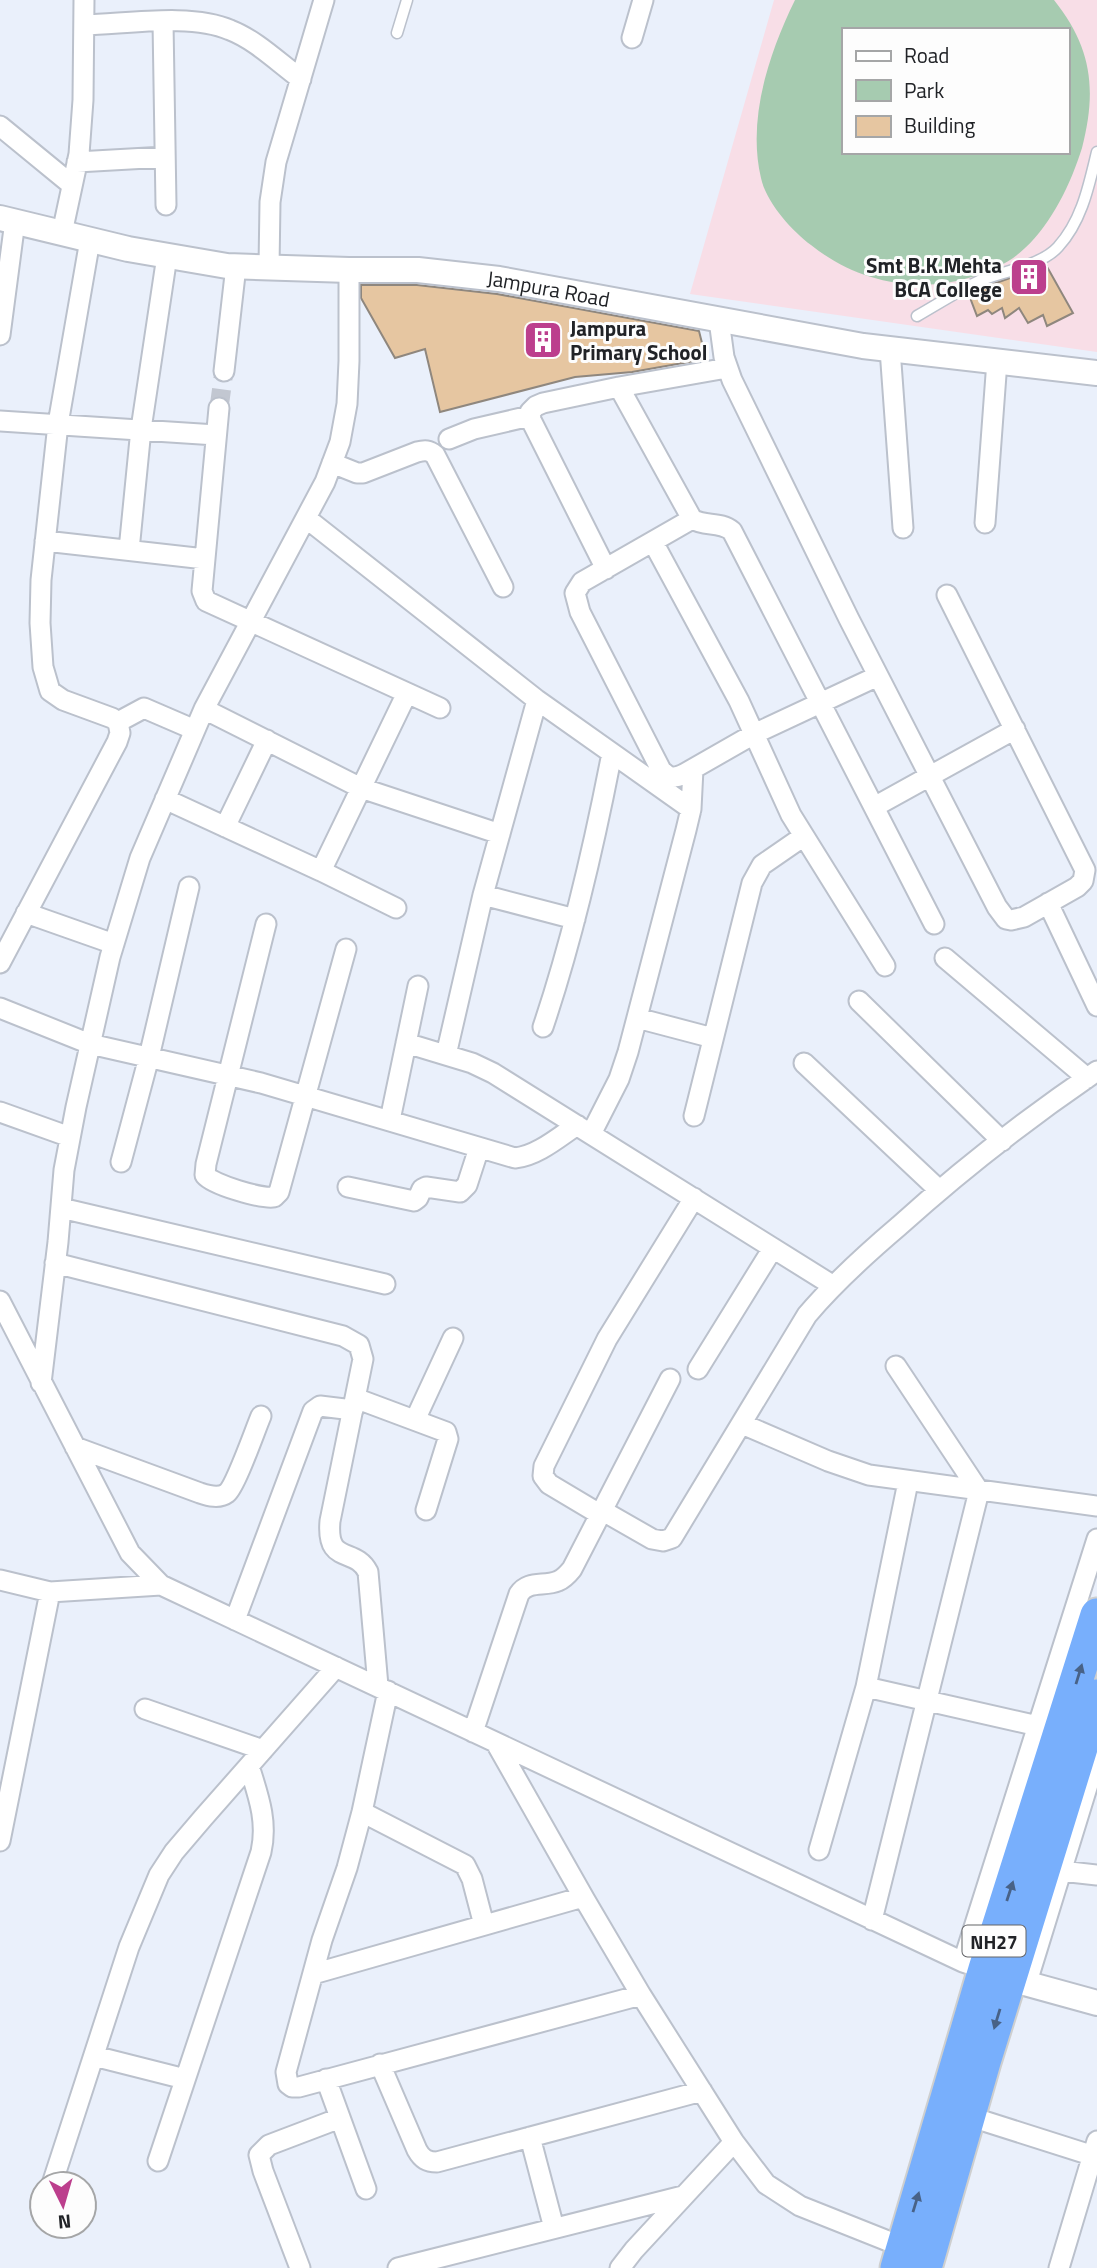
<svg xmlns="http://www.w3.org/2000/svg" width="1097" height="2268" font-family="'Titillium Web',sans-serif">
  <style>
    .education { fill: #f8dee7; fill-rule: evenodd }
    .green { fill: #a6cbb0; fill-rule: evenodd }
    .building { fill: #e6c6a1; stroke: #8f877e; stroke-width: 2 }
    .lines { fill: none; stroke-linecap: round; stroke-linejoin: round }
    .minor-tunnel { stroke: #c2c7d1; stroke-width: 19; stroke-dasharray: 19 10; stroke-linecap: butt }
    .service-casing { stroke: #bbc1cc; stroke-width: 13 }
    .minor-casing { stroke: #bbc1cc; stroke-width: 23 }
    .tertiary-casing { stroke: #bbc1cc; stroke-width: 28 }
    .trunk-casing { stroke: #cecfcf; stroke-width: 37 }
    .service { stroke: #fff; stroke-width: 10 }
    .minor { stroke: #fff; stroke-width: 19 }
    .tertiary { stroke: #fff; stroke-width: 24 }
    .trunk { stroke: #78affc; stroke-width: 33 }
    .oneway { fill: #486287 }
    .labels { text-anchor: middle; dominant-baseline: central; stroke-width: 6; stroke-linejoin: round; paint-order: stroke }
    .shield { fill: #fdfdfd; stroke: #636467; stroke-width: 2 }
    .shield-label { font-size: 19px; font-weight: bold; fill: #212327 }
    .poi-label { font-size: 21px; font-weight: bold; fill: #212327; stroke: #fdfdfd; text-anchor: end }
    .street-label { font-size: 21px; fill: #212327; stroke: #fdfdfd }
  </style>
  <rect width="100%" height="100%" fill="#eaf0fb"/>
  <path class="education" d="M774 0H1097V352L690 294ZM843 30H1067V152H843Z"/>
  <path class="green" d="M795 0H1054C1092 48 1097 89 1082 148 1071 183 1052 223 1025 248 1011 262 993 270 975 276 918 295 857 282 811 245 792 231 766 202 761 178 747 119 769 53 795 0ZM843 30H1067V152H843Z"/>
  <path class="building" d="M1046 265 1073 313 1047 326 1043 315 1028 323 1019 308 1005 318 1002 308 992 314 988 310 977 316 969 295 982 288Z
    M361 285H417L497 294 699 331 706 359 632 372 575 377 440 412 425 349 395 358 361 298Z"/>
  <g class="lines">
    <path class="minor-tunnel" d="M219 408 224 371"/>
    <g class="service-casing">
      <path id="service" d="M397 33 407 0
        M917 316C938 304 958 291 979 281 1002 272 1042 265 1058 247 1082 221 1089 185 1097 152"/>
    </g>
    <g class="minor-casing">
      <path id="minor" d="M163 22 166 205
        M85 25C126 24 192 13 230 30 256 40 279 63 301 79
        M632 38 643 0
        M0 126 72 185
        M77 162 165 157
        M62 233 79 154 83 100 84 0
        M269 267 270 202 276 162 324 0
        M719 320 724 357 732 380 849 619 997 907 1006 919 1011 920 1024 917 1077 887 1083 881 1085 870 947 595
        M0 335 15 221
        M890 349 903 528
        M224 371 236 266
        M619 387 692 519C705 527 720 521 732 531L934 924
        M219 408 202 591 206 601 440 708
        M0 421 216 435
        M449 439 474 429 530 416
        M332 463 357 473H363L417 452C425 450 429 450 435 455L503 587
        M306 518 537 700 691 809
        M692 519 582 582 575 593 580 612 661 770C669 778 673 779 684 774L754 734 878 676
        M985 523 997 361
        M45 541 205 559
        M653 542 739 701 791 815 885 966
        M129 550 141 429 167 256
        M606 569 531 420 530 412 536 406 543 403 619 387 727 368
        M204 709 361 788 500 834
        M118 722 144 708 195 730
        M165 799 321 871 396 908
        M874 807 1015 729
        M225 827 267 740
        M321 871 407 693
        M483 895 575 919
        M1048 903 1097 1006
        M26 913 114 944
        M266 924 206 1164 205 1175C213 1185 262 1199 274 1197L279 1192 346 949
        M945 958 1087 1078
        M0 963 117 742 120 733 118 722 112 718 63 700 50 691 43 667 40 623 41 580 58 424 90 240
        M859 1001 1002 1141
        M0 1008 90 1044 261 1083 515 1158C537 1156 559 1137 577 1125
        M637 1018 713 1038
        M543 1027C573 938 594 846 612 753
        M406 1043 472 1063 493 1073 832 1285
        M446 1055 483 895 537 700
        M804 1063 939 1190
        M0 1112 70 1137
        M694 1116 752 883 762 865 804 836
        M390 1120 418 986
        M591 1134 619 1079 628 1052 686 830 691 809 693 769
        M121 1162 149 1057 189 887
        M348 1187 414 1201 418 1198 422 1189 426 1187 460 1192 467 1185 479 1148
        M61 1208 385 1284
        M55 1263 343 1336 359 1345 363 1359 330 1521C326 1566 355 1546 368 1572L378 1686
        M0 1301 130 1553 161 1585 963 1962 993 1972
        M698 1369 773 1248
        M41 1383 58 1242 64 1170 76 1107 110 957 140 858 204 709 325 482 340 442 347 404 349 361V270
        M355 1398 446 1432 448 1439 426 1510
        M415 1420 453 1338
        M742 1424 828 1461 869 1475 1097 1506
        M75 1447 200 1493C209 1496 219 1499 227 1493 236 1485 255 1430 261 1416
        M603 1511 652 1539 663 1541 672 1538 807 1315C835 1282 866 1254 899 1226 961 1170 1028 1118 1097 1071
        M601 1515 549 1484 543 1476 544 1466 607 1339 694 1198
        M0 1580 50 1592 161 1585
        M235 1620 313 1411 320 1406 353 1410
        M866 1687 1038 1726
        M388 1691 362 1812 347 1868 322 1940 286 2072 288 2084 292 2087H299L641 1995
        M145 1709 263 1750
        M473 1732 519 1594C528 1580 544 1587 558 1581 563 1579 568 1574 572 1569L670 1379
        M496 1743 585 1900 641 1995 734 2142 766 2184 800 2206 903 2247
        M362 1812 465 1865 472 1879 484 1925
        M0 1841 50 1592
        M819 1850 866 1687 908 1482
        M1061 1871 1097 1875
        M872 1920 979 1491 896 1366
        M963 1962 1097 1539
        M313 1974 583 1897
        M1027 1982 1097 1755
        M94 2056 185 2079
        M380 2064 417 2150C422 2159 427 2162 437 2162L702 2091
        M326 2079 366 2189
        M968 2116 1097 2157
        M530 2137 554 2228
        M158 2161 261 1852C268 1821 258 1795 249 1766
        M52 2184 129 1947 159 1875 174 1852 203 1818 336 1667
        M300 2268 263 2171 259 2155 269 2145 340 2118
        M398 2268 683 2196
        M620 2268 634 2250 734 2142
        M1059 2268 1097 2141"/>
    </g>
    <g class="tertiary-casing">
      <g id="tertiary">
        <path id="s1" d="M0 218 128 249 227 266 349 270H418L499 279 863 346 1097 373"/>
        <path d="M1010 1979 1097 2003"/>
      </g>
    </g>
    <g class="trunk-casing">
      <path id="trunk" d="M897 2268 985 1969 1097 1615
        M925 2268 984 2062 1097 1696"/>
    </g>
    <use href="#service" class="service"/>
    <use href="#minor" class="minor"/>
    <use href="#tertiary" class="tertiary"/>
    <use href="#trunk" class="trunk"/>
  </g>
  <defs><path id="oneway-solid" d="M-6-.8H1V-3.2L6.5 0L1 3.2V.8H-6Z" transform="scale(1.75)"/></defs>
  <g class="oneway">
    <use href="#oneway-solid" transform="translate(1079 1674) rotate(-73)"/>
    <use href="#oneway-solid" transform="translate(1010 1891) rotate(-72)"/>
    <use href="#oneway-solid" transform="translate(997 2019) rotate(107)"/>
    <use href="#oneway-solid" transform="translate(916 2202) rotate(-73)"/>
  </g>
  <defs>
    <g id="building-square" transform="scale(2.0125)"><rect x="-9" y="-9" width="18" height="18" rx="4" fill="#bc3f8d" stroke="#fdfdfd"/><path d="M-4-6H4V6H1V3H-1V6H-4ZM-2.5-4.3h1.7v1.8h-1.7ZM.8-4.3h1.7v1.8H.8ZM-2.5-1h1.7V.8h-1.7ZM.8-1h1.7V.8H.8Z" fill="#fff"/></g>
  </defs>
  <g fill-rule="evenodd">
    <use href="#building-square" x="1029" y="277"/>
    <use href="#building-square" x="543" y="340"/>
  </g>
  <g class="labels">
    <rect class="shield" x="962.5" y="1925.5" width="63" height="31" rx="5"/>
    <g class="shield-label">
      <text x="994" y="1941">NH27</text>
    </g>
    <g class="poi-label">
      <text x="1002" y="265">Smt B.K.Mehta<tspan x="1002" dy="24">BCA College</tspan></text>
      <text x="570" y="328" text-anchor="start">Jampura<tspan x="570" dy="24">Primary School</tspan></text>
    </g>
    <g class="street-label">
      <text stroke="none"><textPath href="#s1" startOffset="555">Jampura Road</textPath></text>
    </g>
  </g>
  <rect x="842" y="28" width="228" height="126" fill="#fdfdfd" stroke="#a5a6a7" stroke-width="2"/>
  <rect x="856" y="51" width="35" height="10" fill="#ffffff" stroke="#a5a6a7" stroke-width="2"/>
  <text x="904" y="63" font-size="21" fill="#212327">Road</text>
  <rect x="856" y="80" width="35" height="21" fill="#a6cbb0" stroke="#a5a6a7" stroke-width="2"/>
  <text x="904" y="98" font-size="21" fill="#212327">Park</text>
  <rect x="856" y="116" width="35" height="21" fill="#e6c6a1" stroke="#a5a6a7" stroke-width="2"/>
  <text x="904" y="133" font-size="21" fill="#212327">Building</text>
  <g transform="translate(63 2205) rotate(175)"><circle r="33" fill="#fdfdfd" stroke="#a5a6a7" stroke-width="2"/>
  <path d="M0-5L12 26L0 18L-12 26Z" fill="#bc3f8d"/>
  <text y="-10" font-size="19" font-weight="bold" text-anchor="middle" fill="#212327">N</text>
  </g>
</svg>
